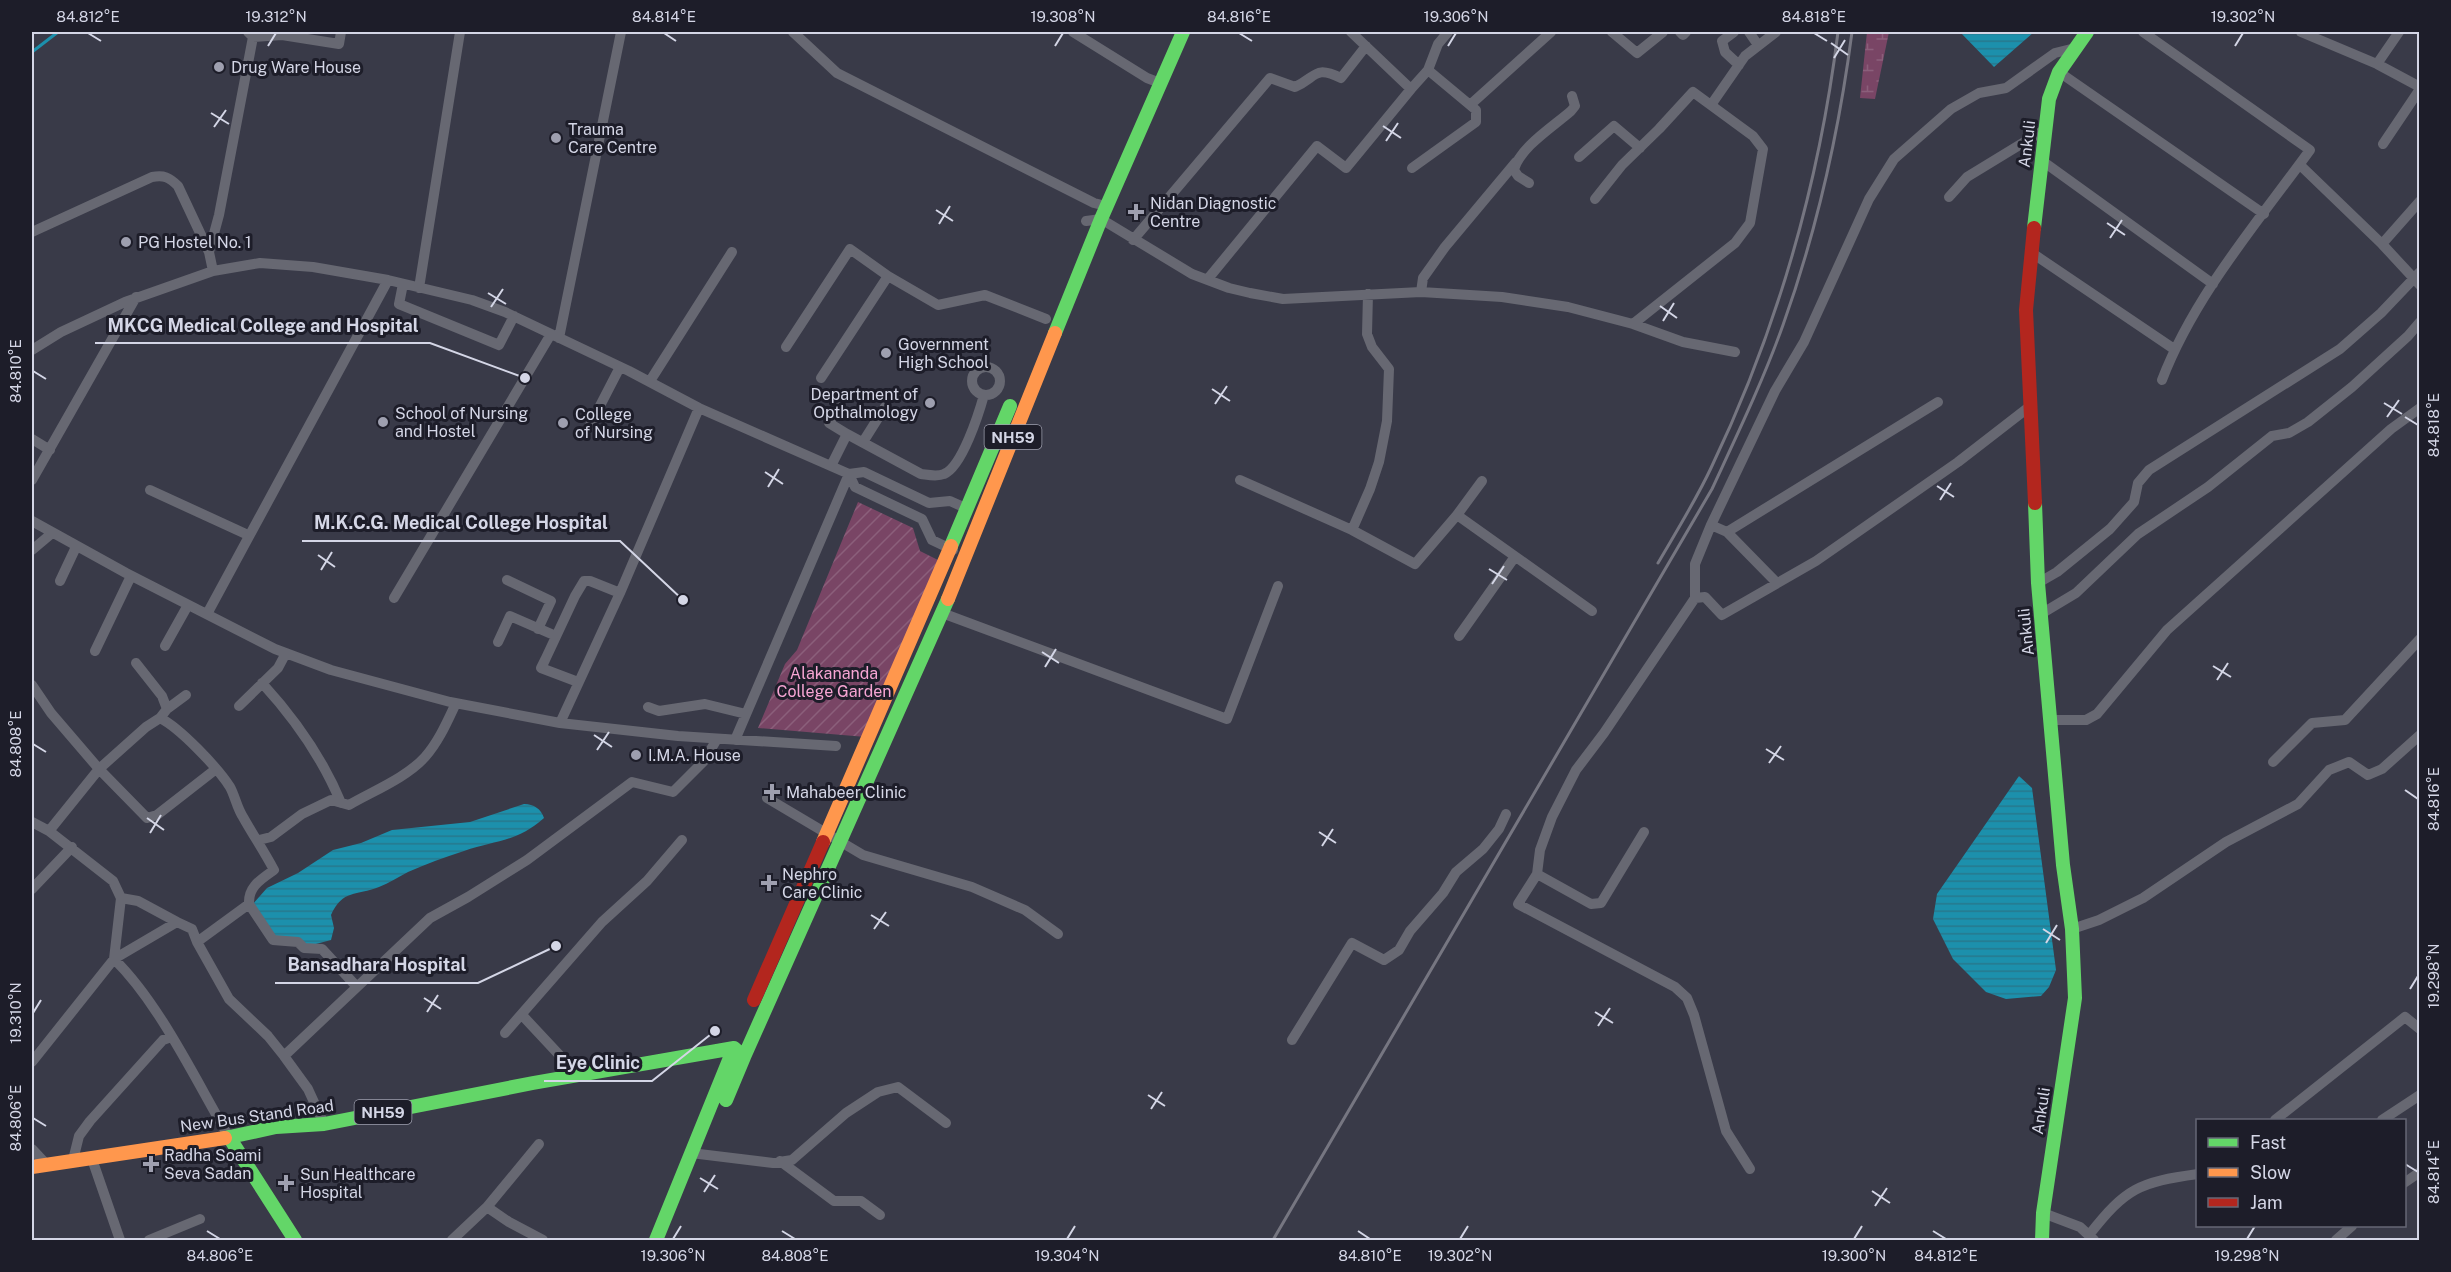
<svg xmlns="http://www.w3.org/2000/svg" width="2451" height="1272" font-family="'Public Sans',sans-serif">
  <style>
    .wetland { fill: url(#wetland-marsh) }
    .garden { fill: url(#garden-furrows) }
    .water { fill: url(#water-rules) }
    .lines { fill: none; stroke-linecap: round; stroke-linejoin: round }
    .stream { stroke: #1c90ac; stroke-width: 3 }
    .street { stroke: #676872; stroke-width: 10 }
    .fast { stroke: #63d668; stroke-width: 14 }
    .slow { stroke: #ff974d; stroke-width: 14 }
    .jam { stroke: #b3261e; stroke-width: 14 }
    .rail { stroke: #767681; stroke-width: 3 }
    .ticks { fill: none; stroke: #d4d6e6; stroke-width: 2 }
    .poi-dot { fill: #9e9faf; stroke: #1d1d29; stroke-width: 2 }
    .labels { text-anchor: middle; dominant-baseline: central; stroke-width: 6; stroke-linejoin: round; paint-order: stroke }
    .shield { fill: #1d1d29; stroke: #9d9ead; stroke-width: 1.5 }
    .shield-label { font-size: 15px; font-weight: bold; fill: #d4d6e6 }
    .poi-label { font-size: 16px; fill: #d4d6e6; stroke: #1d1d29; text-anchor: start }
    .street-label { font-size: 16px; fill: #d4d6e6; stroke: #1d1d29 }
    .park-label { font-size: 16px; fill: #f6a5d3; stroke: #1d1d29 }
    .leader { fill: none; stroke: #d4d6e6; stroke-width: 2 }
    .callout-dot { fill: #d4d6e6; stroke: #1d1d29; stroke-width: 2 }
    .callout-label { font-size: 18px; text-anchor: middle; font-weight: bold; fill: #d4d6e6; stroke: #1d1d29; stroke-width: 6; stroke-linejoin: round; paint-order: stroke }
    .neatline { fill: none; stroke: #d4d6e6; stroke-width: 2 }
    .ticks-label { font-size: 15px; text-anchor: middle; fill: #d4d6e6 }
  </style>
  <defs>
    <pattern id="wetland-marsh" width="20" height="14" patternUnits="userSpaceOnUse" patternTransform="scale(1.5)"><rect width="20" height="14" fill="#794565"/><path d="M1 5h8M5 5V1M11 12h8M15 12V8" fill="none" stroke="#8b5f7b"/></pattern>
    <pattern id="garden-furrows" width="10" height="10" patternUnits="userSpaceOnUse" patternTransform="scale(1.5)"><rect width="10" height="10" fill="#794565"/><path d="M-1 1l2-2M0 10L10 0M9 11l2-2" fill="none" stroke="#8b5f7b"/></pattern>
    <pattern id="water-rules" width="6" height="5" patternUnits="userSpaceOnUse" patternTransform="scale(1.5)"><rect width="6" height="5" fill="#1c90ac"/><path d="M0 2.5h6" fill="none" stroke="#27788d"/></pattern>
  </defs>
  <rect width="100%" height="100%" fill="#393a48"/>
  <path class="wetland" d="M1867 32H1889L1875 99 1860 98Z"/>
  <path class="garden" d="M858 502 913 528 920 551 938 560 866 737 758 728 785 664 797 650Z"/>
  <path class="water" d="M1960 32H2034L1994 67Z
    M2019 776 2032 788 2056 970 2049 987 2041 996 2006 999 1986 992 1953 959 1933 919 1937 894Z
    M524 804C534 804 541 809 544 818 517 842 496 840 464 851 445 857 426 864 408 872 398 877 389 883 379 887 356 896 343 889 331 915L334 928 331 940 308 946 272 936 253 904 267 888 298 873 333 850 361 843 392 830 470 822Z"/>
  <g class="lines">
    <path class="stream" d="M32 52 58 32"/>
    <path class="street" d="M793 32 837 73 1094 203 1106 206
      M1073 32 1147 78 1160 83
      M1351 32 1411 89 1428 70 1438 44 1448 32
      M1612 32 1637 53 1663 32
      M1680 32 1683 35 1686 32
      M1734 32 1722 41 1725 52 1739 65
      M1749 32 1758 45
      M2143 32 2310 150C2257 223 2194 296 2162 380
      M2301 32 2377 64 2420 87
      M253 37 282 35 339 44 341 32
      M2377 64 2399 32
      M2059 72 2264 214
      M1470 105 1551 32
      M1711 105 1745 56 1776 32
      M2383 144 2420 89
      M1579 157 1614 126 1640 148
      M2041 160 2213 284
      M2300 165 2382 244 2420 285
      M1412 168 1476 122V110L1428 70
      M1529 183 1518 176 1514 170C1519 148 1554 126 1571 111L1575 106 1572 96
      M1949 197 1967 177 2044 130
      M1595 199 1622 165 1659 129 1693 92 1753 136 1763 149 1750 223 1735 243 1633 324
      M1086 221 1101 219 1192 274 1229 288 1250 293 1283 299 1421 292 1502 297 1568 307 1633 324 1683 342 1735 352
      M32 232 152 177C164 175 169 177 178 186L209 252
      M1133 240 1270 78 1295 87C1317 77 1314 65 1341 78L1366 46
      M2382 244 2420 201
      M2032 253 2174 349
      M213 271 209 252 219 215 253 37 248 32
      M888 276 938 305 985 295 1046 319
      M1207 280 1317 146 1346 168 1411 89
      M403 284 399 304 499 345 514 316
      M419 288 460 32
      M1421 292 1423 278 1445 247 1516 162
      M559 338 621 32
      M786 347 850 249 888 276 821 378
      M32 350 61 332 125 302 213 271 260 263 313 267 388 280 472 300 505 312 629 371 699 408 849 474
      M972 381a14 14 0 1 1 28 0a14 14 0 1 1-28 0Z
      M650 381 732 252
      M839 407 829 423 847 434
      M588 429 620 367
      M32 439 50 450
      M863 442 885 407
      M831 466 847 434 921 474C929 475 937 477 944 474 962 467 979 413 984 395
      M849 474 855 487 922 519 932 540 953 550
      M849 474 864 472 929 503 950 501 968 509
      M32 480 136 297
      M1240 480 1352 530 1415 564 1457 515 1592 611
      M150 490 248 535
      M1457 515 1482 481
      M32 521 126 573 275 649 331 670 450 702 560 723 678 736 836 746
      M1711 525 1727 532 1777 583
      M1352 530 1370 489 1379 462 1387 421 1389 369 1372 347 1367 334 1368 294
      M1727 532 1938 402
      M32 550 51 534
      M507 580 551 601 538 629
      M60 581 76 547
      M2038 583 2057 572 2110 529 2134 502 2138 483 2149 470 2340 349 2381 313 2420 272
      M394 598 551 334
      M1695 598V564L1711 525 1775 391 1804 342 1869 199 1894 159 1951 109 1979 93 2006 88 2055 53 2075 48
      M942 613 1227 719 1278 586
      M207 614 388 280
      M2041 614 2076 593 2138 534 2208 487 2272 436 2289 433 2308 422 2352 387 2408 336 2420 322
      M1459 636 1514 558
      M498 642 510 616 556 636
      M165 646 188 605
      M95 651 131 576
      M136 663 162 696 167 709 160 718 146 727 99 769 147 818 157 815 216 769
      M578 682 541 668 545 660 575 596 584 581H590L620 593
      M262 683C294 718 323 759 341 803
      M32 685 51 713 99 769 49 831 113 881 121 898 114 959C160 1004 196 1081 229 1137
      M239 706 278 668 286 653
      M648 707 659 711 705 704 746 714
      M167 709 186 695
      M160 718C180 728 218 768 230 787 235 796 237 808 243 817 253 835 264 851 274 870 260 880 248 887 249 904
      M2051 720H2086L2097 714 2167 630 2391 429 2420 408
      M560 723 620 593 699 408
      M735 740 849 474
      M2273 762 2312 723 2345 720 2420 639
      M767 798 863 855 972 887 1025 910 1058 934
      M32 822 49 831
      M259 840 271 837 302 814 331 800 349 805C373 791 406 778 425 757 439 741 447 722 456 703
      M1537 874 1591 904 1601 903 1644 832
      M32 889 72 847
      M121 898 138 901 177 922
      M2072 929 2099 920 2143 898 2226 842 2298 804 2329 770 2349 762 2368 775 2382 769 2420 735
      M197 942 229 999 268 1036 284 1056
      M522 1015 578 1075
      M505 1033 602 922 647 881 682 840
      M1292 1040 1352 943 1384 960 1399 950 1410 931 1443 893 1456 872 1483 849 1499 829 1506 814
      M32 1062 114 959 177 922 192 929 197 942 249 904 273 940 298 942 304 948 322 949 357 987
      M2275 1120 2405 1017 2420 1029
      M2382 1120 2420 1095
      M324 1124 308 1089 284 1056 430 918 468 897 527 860 632 782 673 792 704 761 717 739
      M32 1149 46 1164
      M691 1153 773 1163 792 1160 846 1113 878 1092 898 1087 946 1123
      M92 1159 120 1240
      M73 1160 79 1136 90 1121 163 1040 171 1037
      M780 1161 834 1201H861L880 1215
      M1750 1169 1726 1131 1694 1015 1687 998 1675 987 1518 904 1537 874 1540 850 1552 817 1576 770 1604 733 1695 598 1705 597 1722 615 1816 561 1958 462 2029 407
      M2404 1183 2420 1172
      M487 1207 509 1222 543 1240
      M2043 1213 2080 1227 2094 1240
      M2089 1235C2126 1188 2139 1182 2198 1174
      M149 1240 200 1219
      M452 1240 487 1207 539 1144
      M2336 1240 2352 1226"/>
    <path class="fast" d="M2034 228 2049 99 2059 72 2087 32
      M1055 333 1101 219 1183 32
      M2035 503 2038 583 2063 865 2072 929 2075 998 2043 1213 2042 1240
      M951 546 1010 406
      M734 1048 744 1057 948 599
      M726 1100 744 1057
      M229 1137 295 1240
      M225 1138 276 1127 324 1124 533 1083 734 1048
      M656 1240 734 1048"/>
    <path class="slow" d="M948 599 1055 333
      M823 842 951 546
      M32 1167 225 1138"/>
    <path class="jam" d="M2034 228 2026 310 2035 503
      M754 1000 823 842"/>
    <path class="rail" d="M1658 563C1676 532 1696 500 1711 468 1778 328 1819 185 1838 32
      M1273 1240 1712 489C1737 435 1763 381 1783 325 1817 230 1839 132 1852 32"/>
  </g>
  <path class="ticks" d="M88 33 101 41M664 33 676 41M1239 33 1252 41M1814 33 1827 41M1831 43 1848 55M268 46 276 33M1055 46 1063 33M1448 46 1456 33M2235 46 2243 33M1834 58 1845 40M211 113 229 124M1383 126 1401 138M214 127 226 110M1386 141 1398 123M936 210 953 221M2107 223 2125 235M939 224 950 206M2110 238 2122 220M488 293 506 304M1660 306 1677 318M491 307 503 289M1663 321 1674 303M33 371 46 379M1212 389 1230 401M2384 403 2402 414M1215 404 1227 386M2387 417 2399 400M2405 417 2418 425M765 472 783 484M1937 486 1954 497M768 487 779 469M1940 500 1951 483M318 555 335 567M1489 569 1507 580M321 570 332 552M1492 584 1504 566M1042 652 1059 663M2213 666 2231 677M1045 667 1056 649M2217 680 2228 663M594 735 612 747M33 744 46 752M1766 749 1784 760M597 750 609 732M1769 763 1781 746M2405 790 2418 799M147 818 164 830M1319 832 1336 843M150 833 161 815M1322 846 1333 829M871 915 889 926M874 929 886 912M2043 929 2060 940M2046 943 2057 925M2410 989 2418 976M424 998 441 1009M427 1012 438 995M1595 1012 1613 1023M33 1013 41 1000M1598 1026 1610 1008M1148 1095 1165 1106M1151 1109 1162 1092M33 1118 46 1126M2405 1164 2418 1172M700 1178 718 1189M1872 1191 1890 1203M704 1192 715 1175M1875 1206 1887 1188M207 1231 220 1239M782 1231 795 1239M1358 1231 1370 1239M1933 1231 1946 1239M673 1239 681 1226M1067 1239 1075 1226M1460 1239 1468 1226M1854 1239 1862 1226M2247 1239 2255 1226"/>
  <g class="poi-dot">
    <circle cx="219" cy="67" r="6"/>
    <circle cx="556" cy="138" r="6"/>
    <path d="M1133 203h6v6h6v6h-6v6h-6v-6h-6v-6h6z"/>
    <circle cx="126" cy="242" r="6"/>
    <circle cx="886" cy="353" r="6"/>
    <circle cx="930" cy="403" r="6"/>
    <circle cx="383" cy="422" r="6"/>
    <circle cx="563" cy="423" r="6"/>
    <circle cx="636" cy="755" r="6"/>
    <path d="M769 783h6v6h6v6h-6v6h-6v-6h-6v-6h6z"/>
    <path d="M766 874h6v6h6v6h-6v6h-6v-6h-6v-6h6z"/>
    <path d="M148 1155h6v6h6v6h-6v6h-6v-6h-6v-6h6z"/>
    <path d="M283 1174h6v6h6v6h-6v6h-6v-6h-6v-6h6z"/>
  </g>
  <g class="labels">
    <g class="shield">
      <rect x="984.5" y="425" width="57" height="24" rx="4.5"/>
      <rect x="354.5" y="1100" width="57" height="24" rx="4.5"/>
    </g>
    <g class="shield-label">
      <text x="1013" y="437">NH59</text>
      <text x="383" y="1112">NH59</text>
    </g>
    <g class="poi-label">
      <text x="231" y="67">Drug Ware House</text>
      <text x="568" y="129">Trauma<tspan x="568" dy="18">Care Centre</tspan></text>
      <text x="1150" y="203">Nidan Diagnostic<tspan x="1150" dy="18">Centre</tspan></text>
      <text x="138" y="242">PG Hostel No. 1</text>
      <text x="898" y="344">Government<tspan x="898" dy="18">High School</tspan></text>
      <text x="918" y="394" text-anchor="end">Department of<tspan x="918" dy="18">Opthalmology</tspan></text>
      <text x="395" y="413">School of Nursing<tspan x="395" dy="18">and Hostel</tspan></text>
      <text x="575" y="414">College<tspan x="575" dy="18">of Nursing</tspan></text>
      <text x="648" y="755">I.M.A. House</text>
      <text x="786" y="792">Mahabeer Clinic</text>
      <text x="782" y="874">Nephro<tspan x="782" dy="18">Care Clinic</tspan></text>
      <text x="164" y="1155">Radha Soami<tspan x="164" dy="18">Seva Sadan</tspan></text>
      <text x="300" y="1174">Sun Healthcare<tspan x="300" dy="18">Hospital</tspan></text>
    </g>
    <g class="street-label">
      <text transform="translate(2027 144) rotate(-83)">Ankuli</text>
      <text transform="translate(2026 632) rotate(-96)">Ankuli</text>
      <text transform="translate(2041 1111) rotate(-81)">Ankuli</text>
      <text transform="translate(257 1116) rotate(-8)">New Bus Stand Road</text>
    </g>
    <g class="park-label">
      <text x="834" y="673">Alakananda<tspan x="834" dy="18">College Garden</tspan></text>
    </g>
  </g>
  <path class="leader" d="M525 378L430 343H95M683 600L620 541H302M556 946L478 983H275M715 1031L652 1081H544"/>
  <g class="callout-dot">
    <circle cx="525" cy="378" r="6"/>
    <circle cx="683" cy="600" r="6"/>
    <circle cx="556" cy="946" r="6"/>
    <circle cx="715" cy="1031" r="6"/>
  </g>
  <g class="callout-label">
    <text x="263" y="332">MKCG Medical College and Hospital</text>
    <text x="461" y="529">M.K.C.G. Medical College Hospital</text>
    <text x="377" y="971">Bansadhara Hospital</text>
    <text x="598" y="1069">Eye Clinic</text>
  </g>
  <rect width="2451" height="1272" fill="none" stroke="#1d1d29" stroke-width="66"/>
  <rect x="2196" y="1119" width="210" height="108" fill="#1d1d29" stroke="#666775" stroke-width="1.5"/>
  <rect x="2208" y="1138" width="30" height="9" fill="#63d668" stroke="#666775" stroke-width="1.5"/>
  <text x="2250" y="1149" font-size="18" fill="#d4d6e6">Fast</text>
  <rect x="2208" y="1168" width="30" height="9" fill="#ff974d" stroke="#666775" stroke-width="1.5"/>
  <text x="2250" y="1179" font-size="18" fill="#d4d6e6">Slow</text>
  <rect x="2208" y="1198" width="30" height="9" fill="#b3261e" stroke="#666775" stroke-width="1.5"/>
  <text x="2250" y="1209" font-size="18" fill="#d4d6e6">Jam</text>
  <rect x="33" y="33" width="2385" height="1206" class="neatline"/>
  <g class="ticks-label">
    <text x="88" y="22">84.812°E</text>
    <text x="276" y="22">19.312°N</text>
    <text x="664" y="22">84.814°E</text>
    <text x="1063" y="22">19.308°N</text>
    <text x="1239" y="22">84.816°E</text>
    <text x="1456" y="22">19.306°N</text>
    <text x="1814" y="22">84.818°E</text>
    <text x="2243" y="22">19.302°N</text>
    <text transform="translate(16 371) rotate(-90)" y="5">84.810°E</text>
    <text transform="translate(2434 425) rotate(-90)" y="5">84.818°E</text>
    <text transform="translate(16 744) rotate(-90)" y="5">84.808°E</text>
    <text transform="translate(2434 799) rotate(-90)" y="5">84.816°E</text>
    <text transform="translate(2434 976) rotate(-90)" y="5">19.298°N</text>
    <text transform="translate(16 1013) rotate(-90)" y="5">19.310°N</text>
    <text transform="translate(16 1118) rotate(-90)" y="5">84.806°E</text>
    <text transform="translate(2434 1172) rotate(-90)" y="5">84.814°E</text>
    <text x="220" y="1261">84.806°E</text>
    <text x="673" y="1261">19.306°N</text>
    <text x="795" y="1261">84.808°E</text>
    <text x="1067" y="1261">19.304°N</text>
    <text x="1370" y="1261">84.810°E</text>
    <text x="1460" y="1261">19.302°N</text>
    <text x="1854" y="1261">19.300°N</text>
    <text x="1946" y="1261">84.812°E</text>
    <text x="2247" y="1261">19.298°N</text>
  </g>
</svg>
